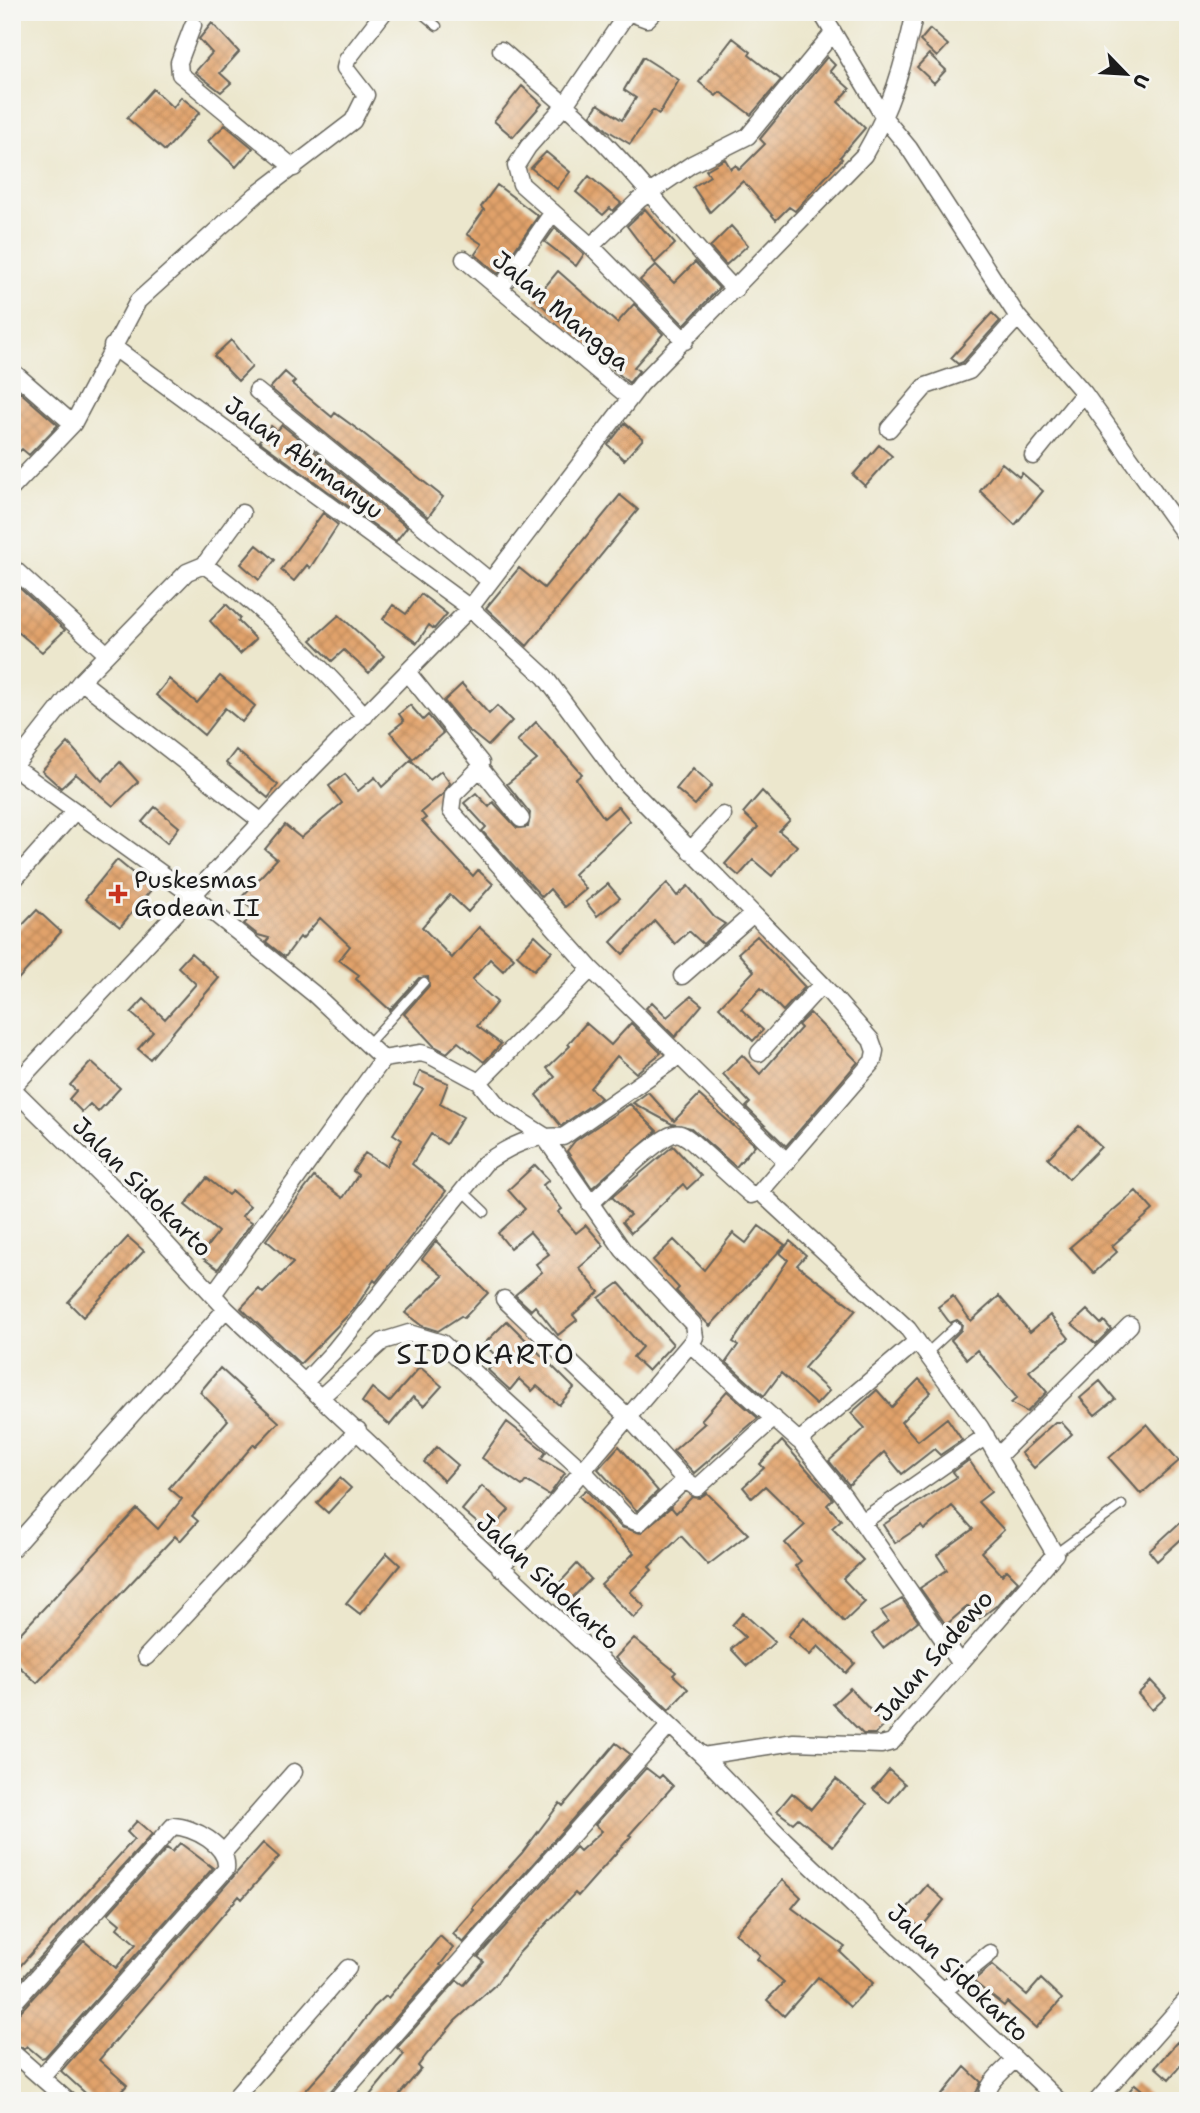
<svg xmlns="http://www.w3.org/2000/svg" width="1200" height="2113" font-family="'Shantell Sans',sans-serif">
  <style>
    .building { fill: url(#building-cross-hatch) }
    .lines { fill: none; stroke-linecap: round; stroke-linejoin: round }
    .lane-casing { stroke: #65635a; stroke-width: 11 }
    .street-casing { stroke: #65635a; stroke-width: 19 }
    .lane { stroke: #fff; stroke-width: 8 }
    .street { stroke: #fff; stroke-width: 16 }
    .poi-dot { fill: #c8321e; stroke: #f6f6f2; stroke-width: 2.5 }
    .labels { text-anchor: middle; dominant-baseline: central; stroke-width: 7; stroke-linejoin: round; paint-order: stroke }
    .street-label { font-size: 24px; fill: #1c1c1c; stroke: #f6f6f2 }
    .poi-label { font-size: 24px; fill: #1c1c1c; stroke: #f6f6f2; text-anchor: start }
    .quarter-label { font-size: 28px; letter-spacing: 2px; fill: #1c1c1c; stroke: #f6f6f2 }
  </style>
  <defs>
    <pattern id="building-cross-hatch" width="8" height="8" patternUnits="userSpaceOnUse" patternTransform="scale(1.75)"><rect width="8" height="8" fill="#e1a26a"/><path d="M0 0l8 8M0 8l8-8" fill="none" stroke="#c08b5b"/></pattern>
  </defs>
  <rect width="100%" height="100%" fill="#f6f6f2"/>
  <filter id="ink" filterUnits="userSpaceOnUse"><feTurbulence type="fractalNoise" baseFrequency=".0143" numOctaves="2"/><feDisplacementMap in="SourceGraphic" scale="14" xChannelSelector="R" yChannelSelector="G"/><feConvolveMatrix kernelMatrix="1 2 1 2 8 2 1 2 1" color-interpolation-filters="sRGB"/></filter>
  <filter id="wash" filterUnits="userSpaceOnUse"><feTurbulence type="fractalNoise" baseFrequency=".00686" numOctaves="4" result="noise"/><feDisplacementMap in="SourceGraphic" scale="28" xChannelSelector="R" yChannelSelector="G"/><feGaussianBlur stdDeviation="1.57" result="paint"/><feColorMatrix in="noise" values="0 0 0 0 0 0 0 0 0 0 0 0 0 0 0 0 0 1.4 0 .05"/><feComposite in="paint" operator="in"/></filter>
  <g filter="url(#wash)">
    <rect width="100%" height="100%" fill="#ece7cd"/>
    <g id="blocks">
      <path class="building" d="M212 23 239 52 220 73 231 83 221 92 195 72 212 53 199 39Z
        M930 29 948 45 937 57 920 41Z
        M733 38 751 52 749 55 781 80 751 115 720 92 716 96 699 82Z
        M929 54 946 70 934 83 917 67Z
        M643 57 679 80 659 114 653 110 630 144 607 130 591 115 598 104 622 120 636 98 624 90Z
        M827 57 835 65 830 71 850 89 838 102 865 128 840 157 842 159 795 211 789 207 776 220 743 181 710 212 693 187 710 176 706 170 725 159 731 169 736 165 739 170 765 144 760 139Z
        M522 86 542 104 513 137 494 121Z
        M153 89 173 108 181 97 200 112 165 151 127 118Z
        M225 125 253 148 236 167 208 141Z
        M546 152 570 172 557 189 531 168Z
        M589 176 621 203 613 211 610 208 603 215 576 192Z
        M497 185 538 216 498 274 475 254 482 244 467 234 484 210 481 207Z
        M645 209 675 244 655 263 627 226Z
        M731 226 748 245 726 265 710 247Z
        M555 228 584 254 576 266 545 242Z
        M695 262 719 288 684 325 640 280 656 265 674 283Z
        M558 271 617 323 634 304 663 334 634 367 639 371 629 383 535 299Z
        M992 313 1000 321 963 362 958 364 951 358Z
        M231 340 252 367 238 381 214 356Z
        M285 372 295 381 292 384 332 417 335 413 364 434 443 497 428 517 270 388Z
        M20 392 58 425 29 455 22 449 12 458V400Z
        M625 423 643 439 624 460 608 445Z
        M282 425 407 527 396 541 259 441 271 426 277 431Z
        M879 445 892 456 865 486 853 475Z
        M1002 463 1019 477 1022 473 1043 491 1015 525 980 491Z
        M620 495 638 510 527 646 486 608 519 568 544 588Z
        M323 513 338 525 310 568 307 565 294 581 281 570Z
        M257 545 275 560 259 580 241 564Z
        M12 581 65 630 42 652 12 627Z
        M421 594 447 614 434 629 429 625 417 643 383 619 393 605 406 614Z
        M226 604 240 618 238 621 256 639 240 654 210 621Z
        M339 615 384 656 369 673 344 650 332 661 311 640Z
        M220 676 255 706 242 722 225 708 204 735 156 695 169 679 197 703Z
        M462 684 489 714 497 706 512 721 488 746 467 729 444 701Z
        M410 705 423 720 428 715 443 733 413 759 390 732 404 721 399 714Z
        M536 722 582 774 576 779 604 818 618 806 630 821 574 874 586 889 565 907 550 889 542 897 482 831 486 827 464 803 476 793 489 807 493 802 517 828 528 827 530 813 507 784 537 760 517 741Z
        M68 743 102 781 120 762 138 782 113 806 76 774 61 788 42 771Z
        M236 750 278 785 268 798 226 763Z
        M411 760 430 780 441 771 450 783 443 794 421 812 426 818 422 821 473 876 478 870 493 884 468 912 450 895 422 927 452 958 479 927 514 958 503 971 490 959 472 980 497 1002 477 1026 501 1044 484 1062 458 1042 447 1053 434 1046 404 1014 429 986 428 977 419 978 390 1010 356 979 359 975 339 960 350 946 320 918 302 939 300 937 285 957 266 942 269 938 258 935 244 924 255 912 240 899 277 859 265 849 285 825 301 838 342 803 329 786 345 774 358 791 375 777 382 787Z
        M693 768 712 785 695 805 676 789Z
        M762 791 790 820 779 831 797 846 772 876 753 860 739 876 725 864 758 827 743 813Z
        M155 807 179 827 167 843 142 822Z
        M117 860 152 889 120 927 85 899Z
        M667 883 677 896 688 886 714 917 725 924 703 944 689 931 675 944 655 921 623 954 611 942Z
        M608 884 620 898 597 916 586 902Z
        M37 910 61 932 12 986V936Z
        M535 935 552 951 534 970 517 955Z
        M757 936 805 987 783 1011 761 988 741 1009 763 1030 753 1041 719 1007 754 971 738 953Z
        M191 953 219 978 150 1059 138 1049 153 1032 131 1013 144 999 165 1019 196 984 178 967Z
        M691 996 702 1005 675 1037 646 1008 652 1002 667 1017Z
        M810 1013 858 1062 786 1146 746 1107 750 1103 723 1074 742 1055 760 1074 801 1028 798 1025Z
        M586 1023 611 1045 631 1023 661 1053 636 1073 617 1056 590 1088 601 1098 561 1126 536 1095 555 1077 547 1068 570 1046 568 1044Z
        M91 1062 120 1088 98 1112 90 1104 82 1112 69 1099 76 1091 70 1085Z
        M420 1071 448 1083 440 1104 463 1117 446 1144 431 1134 412 1164 446 1191 376 1282 374 1280 355 1308 300 1364 241 1308 259 1289 263 1293 293 1263 266 1240 314 1177 343 1198 358 1175 353 1171 365 1153 386 1166 402 1140 393 1134 423 1089 414 1085Z
        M648 1092 674 1121 699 1095 755 1145 736 1167 691 1128 672 1124 633 1103Z
        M630 1104 657 1131 592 1188 567 1151 575 1141Z
        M1079 1126 1101 1147 1069 1179 1048 1158Z
        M673 1146 701 1176 687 1189 683 1184 631 1233 622 1222 630 1215 612 1197Z
        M535 1165 549 1180 543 1185 562 1209 558 1212 576 1233 586 1225 604 1246 579 1268 599 1292 573 1315 577 1320 558 1335 535 1306 531 1310 515 1295 542 1272 536 1264 549 1254 530 1232 510 1248 498 1233 525 1209 508 1190Z
        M207 1178 228 1195 232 1191 250 1206 242 1216 252 1222 218 1269 200 1256 218 1232 185 1205Z
        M1136 1191 1153 1210 1112 1246 1117 1252 1094 1273 1070 1247Z
        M759 1226 785 1245 710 1326 676 1291 679 1288 653 1260 674 1240 704 1270 733 1233 746 1243Z
        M128 1237 144 1251 83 1317 68 1302Z
        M436 1241 488 1293 464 1318 461 1316 438 1331 422 1326 405 1313 443 1276 422 1259Z
        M790 1241 806 1255 797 1265 856 1310 804 1368 829 1391 816 1405 781 1373 764 1396 726 1362 738 1345 733 1342 788 1260 780 1253Z
        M619 1283 673 1344 648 1371 633 1357 642 1347 599 1298Z
        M953 1296 971 1321 999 1296 1030 1332 1050 1315 1069 1338 1029 1371 1047 1392 1027 1412 1011 1403 1017 1398 977 1350 967 1359 951 1340 961 1330 962 1324 957 1320 950 1323 938 1307Z
        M1087 1310 1101 1324 1104 1321 1111 1329 1096 1344 1072 1324Z
        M507 1321 574 1388 559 1405 537 1386 532 1391 519 1379 510 1390 488 1370 498 1358 484 1344Z
        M420 1367 442 1386 424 1406 413 1397 390 1425 362 1402 372 1388 389 1402Z
        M220 1368 279 1422 256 1446 254 1444 192 1516 198 1521 180 1541 175 1536 37 1683 12 1660V1642L137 1509 158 1529 182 1499 169 1488 228 1420 200 1392Z
        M919 1379 931 1392 901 1422 918 1441 947 1418 962 1440 940 1455 934 1449 902 1474 884 1452 849 1485 829 1461 865 1428 851 1413 877 1390 892 1407Z
        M1100 1381 1115 1399 1095 1415 1080 1398Z
        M727 1391 758 1418 694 1473 673 1451 705 1423 701 1420Z
        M507 1422 546 1452 541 1459 565 1473 549 1495 526 1481 522 1486 482 1458Z
        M1055 1422H1061L1072 1434 1034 1468 1021 1453Z
        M1147 1424 1179 1461 1141 1494 1109 1458Z
        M782 1441 833 1499 827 1505 841 1520 832 1528 863 1560 843 1579 865 1602 844 1622 795 1566 801 1561 785 1543 805 1525 765 1486 752 1498 743 1487 764 1468 760 1464Z
        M619 1446 658 1491 637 1511 598 1469Z
        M437 1447 458 1465 444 1481 424 1462Z
        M969 1460 991 1492 978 1502 1004 1530 981 1552 1002 1575 1007 1570 1018 1581 996 1606 979 1619 968 1606 946 1625 920 1588 947 1570 937 1555 973 1529 952 1506 924 1530 921 1526 895 1543 883 1525 957 1477 953 1472Z
        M340 1478 351 1488 328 1513 317 1503Z
        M482 1486 509 1510 489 1533 462 1510Z
        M586 1490 621 1527 640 1533 671 1507 676 1513 692 1497 699 1498 707 1493 748 1534 708 1565 681 1536 649 1567 652 1570 630 1592 645 1607 634 1618 601 1585 634 1553 579 1496Z
        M1188 1515V1533L1157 1561 1149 1551Z
        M387 1553 400 1565 360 1614 346 1603Z
        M577 1564 591 1579 567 1603 553 1590Z
        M902 1599 918 1621 883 1648 872 1634 888 1621 881 1611Z
        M743 1613 775 1642 747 1666 731 1649 745 1637 732 1625Z
        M804 1617 855 1663 846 1673 818 1646 810 1655 788 1636Z
        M634 1638 676 1672 673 1675 688 1689 669 1710 615 1658Z
        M1151 1681 1166 1697 1152 1710 1138 1694Z
        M850 1688 884 1725 875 1734H863L833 1704Z
        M616 1743 630 1754 463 1943 453 1934 474 1910 472 1908 522 1853 560 1803 563 1806Z
        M646 1768 659 1778 662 1775 673 1786 629 1835 631 1836 578 1896 575 1893 518 1954 496 1984 455 2021 427 2054 418 2066 421 2069 394 2101H365L404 2054 397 2048 457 1980 464 1985 484 1962 478 1957 576 1847 580 1851 602 1831 595 1825Z
        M889 1770 905 1784 889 1803 873 1789Z
        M836 1779 867 1804 833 1846 798 1818 793 1823 777 1811 792 1793 811 1809Z
        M137 1821 152 1834 12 1989V1975L134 1839 127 1832Z
        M180 1843 213 1868 45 2057 41 2058 27 2046 24 2049 12 2042V2015L20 2012 84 1941 116 1968 136 1944 117 1928 120 1924 108 1914 167 1848 172 1852Z
        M263 1843 279 1857 242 1899 239 1896 99 2060 127 2085 113 2101H94L61 2071Z
        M783 1880 801 1897 792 1908 845 1947 840 1952 873 1983 850 2007 818 1977 784 2016 767 2000 784 1982 757 1959 760 1955 735 1933Z
        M927 1885 944 1900 921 1928 903 1913Z
        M440 1936 453 1948 440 1965 442 1966 328 2094 326 2101H296L337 2056 374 2007 386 1996 388 1998Z
        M992 1965 1027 1995 1041 1979 1062 1999 1036 2028 1007 2002 1004 2006 973 1981Z
        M1177 2042 1188 2052V2057L1169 2079 1155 2067Z
        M965 2067 981 2082 977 2091 969 2101H937Z
        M1135 2084 1155 2101H1121Z"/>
    </g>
  </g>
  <g filter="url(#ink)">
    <use href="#blocks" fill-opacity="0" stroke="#65635a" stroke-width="2"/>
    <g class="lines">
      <g class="lane-casing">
        <path id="lane" d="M420 12 437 26
          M367 1045 424 982
          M462 1190 485 1212
          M927 1353 956 1326
          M1055 1554 1122 1505"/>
      </g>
      <g class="street-casing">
        <path id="street" d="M628 12 565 105C628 160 677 230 735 290
          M628 12 647 19 654 12
          M821 12 885 119 909 148 1018 317 1084 393 1188 539
          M193 25 179 62 180 74 294 168
          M501 50 565 105 528 147 516 166 521 184 591 246 685 341
          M591 246 639 200 692 164 748 136 832 34
          M464 259 630 398
          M500 289 553 212
          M112 346 470 608 545 677 620 778 822 984 871 1040 875 1051 873 1061 760 1192 751 1195 689 1139C684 1136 680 1132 674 1134 655 1139 607 1189 590 1204
          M12 371 73 424 12 488
          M257 391 490 581
          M73 424 138 301 256 195 353 121 366 95 345 68 347 60 384 12
          M889 429 926 386 969 371 1018 317
          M1033 456 1084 393
          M204 565C256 601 323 668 365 716
          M12 567 107 654
          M408 673 481 763 480 768 453 795 451 811 591 969 787 1162
          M81 681 262 822
          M15 768 193 896 314 994 383 1059 421 1053 431 1056 479 1082 499 1107 543 1135 623 1250 693 1324 695 1337 690 1344 500 1568
          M480 768 521 819
          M12 769 81 681 187 572 204 565 242 513
          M690 851 723 815
          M12 882 75 811
          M682 976 753 914
          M759 1053 822 984
          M479 1082 591 969
          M12 1088 126 1200 226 1309 703 1756 779 1835 1059 2101
          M12 1088 298 783 470 608 641 384 864 155C891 109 904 64 915 12
          M214 1293 383 1059
          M504 1299 629 1418 685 1480 697 1488 774 1418
          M690 1344 799 1441 917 1341
          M306 1381 334 1351 485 1163C510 1146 532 1134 563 1137L679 1056
          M322 1396 383 1341 409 1333 442 1343 584 1472 628 1519 639 1523 685 1480
          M799 1440 844 1496 958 1661
          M998 1456 1130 1325
          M862 1522 986 1436
          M12 1549 226 1309
          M146 1657 358 1430
          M703 1756 794 1742 881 1745 892 1742 1055 1554 980 1427 908 1329 760 1192
          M223 1853 294 1772
          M943 1991 990 1953
          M12 2005 173 1826C193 1827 229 1845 226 1869L41 2077
          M12 2052 68 2101
          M232 2101 348 1968
          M336 2101 669 1726
          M988 2101C983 2085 1005 2070 1015 2059
          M1097 2101 1188 1998"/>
      </g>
      <use href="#lane" class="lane"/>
      <use href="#street" class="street"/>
    </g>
  </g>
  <path class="poi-dot" d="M114.5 883.5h7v7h7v7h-7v7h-7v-7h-7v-7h7z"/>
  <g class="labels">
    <g class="street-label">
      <text transform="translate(561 311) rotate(40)">Jalan Mangga</text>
      <text transform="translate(304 458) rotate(36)">Jalan Abimanyu</text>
      <text transform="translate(142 1187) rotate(45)">Jalan Sidokarto</text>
      <text transform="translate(548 1582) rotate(43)">Jalan Sidokarto</text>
      <text transform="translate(934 1656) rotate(-49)">Jalan Sadewo</text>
      <text transform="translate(958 1973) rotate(44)">Jalan Sidokarto</text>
    </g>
    <g class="poi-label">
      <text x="134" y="880">Puskesmas<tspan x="134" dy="28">Godean II</tspan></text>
    </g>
    <g class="quarter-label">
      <text x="486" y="1354">SIDOKARTO</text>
    </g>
  </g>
  <rect width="1200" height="2113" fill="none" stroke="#f6f6f2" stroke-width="42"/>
  <g transform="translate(1126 74) rotate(115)" stroke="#f6f6f2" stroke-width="5" paint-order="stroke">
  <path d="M0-5L12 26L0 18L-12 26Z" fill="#1c1c1c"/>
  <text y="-10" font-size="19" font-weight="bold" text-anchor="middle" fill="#1c1c1c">U</text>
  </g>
</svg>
